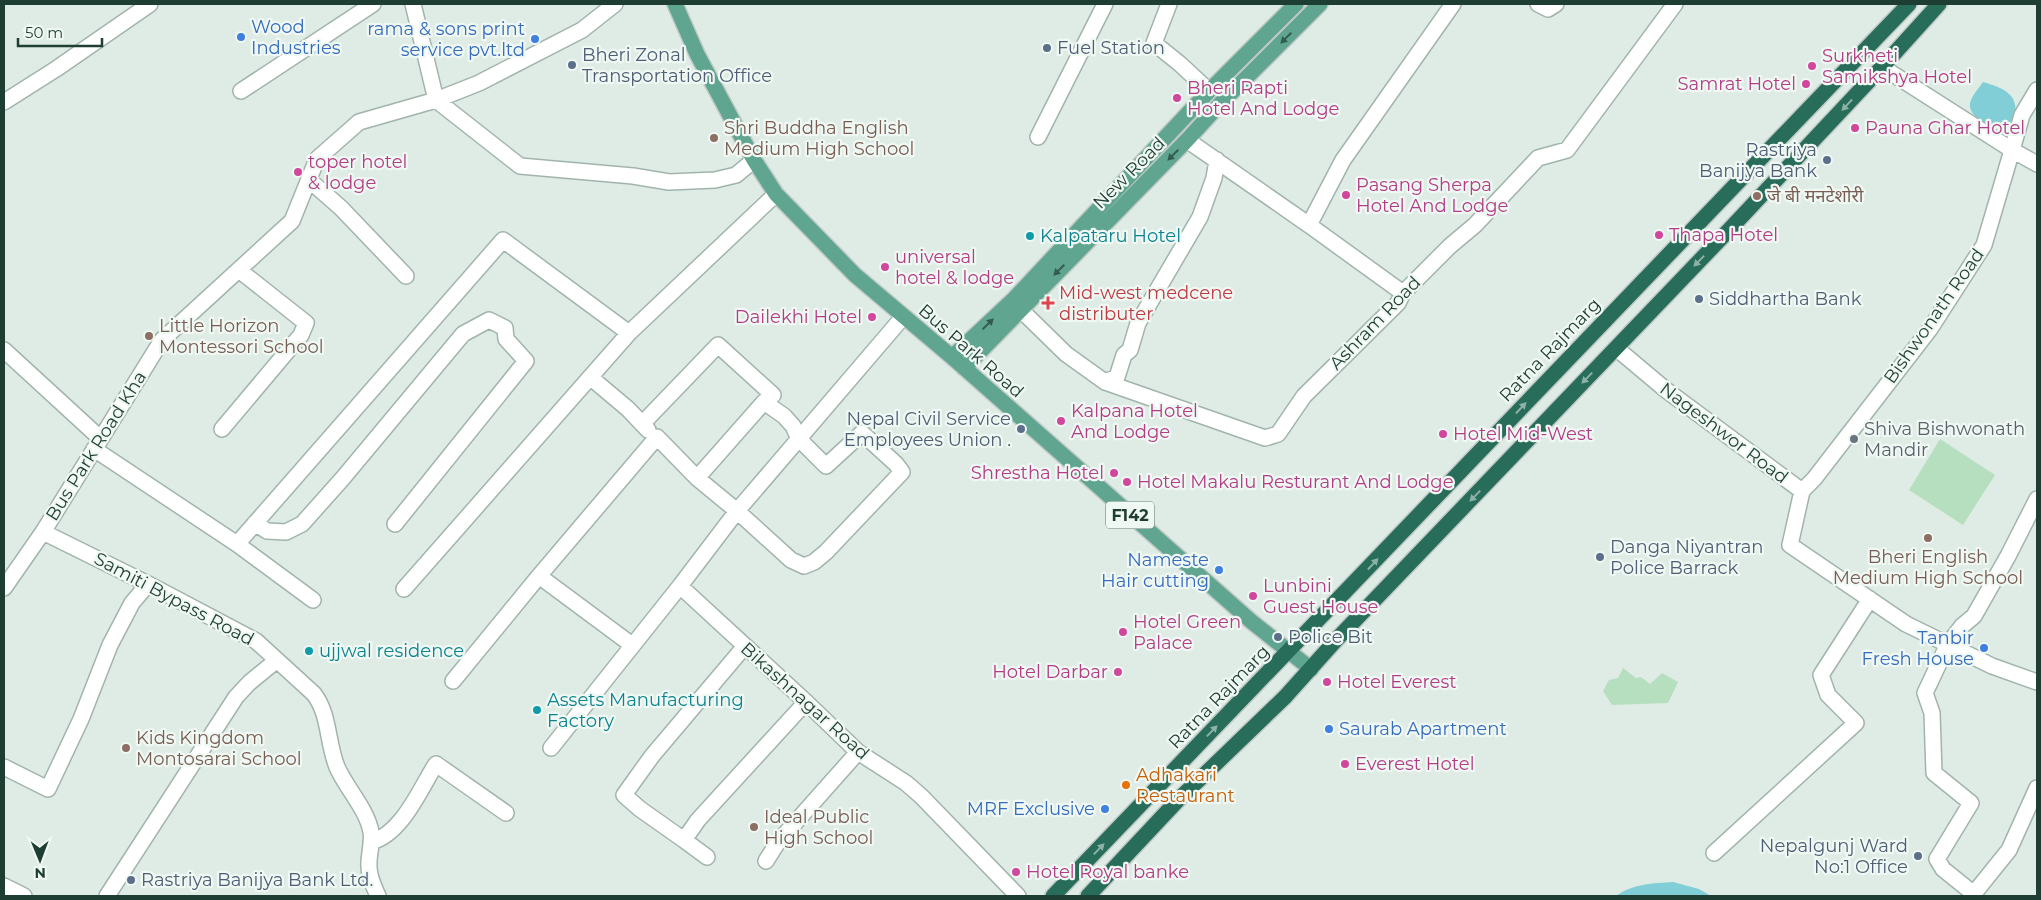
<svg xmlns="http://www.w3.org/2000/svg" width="2041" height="900" font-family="Montserrat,'Noto Sans Devanagari',sans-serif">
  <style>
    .green { fill: #b5dfbe }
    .water { fill: #81ced6 }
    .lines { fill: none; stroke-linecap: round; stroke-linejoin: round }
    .minor-casing { stroke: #a1b4ac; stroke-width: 18 }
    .major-casing { stroke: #c0c9c6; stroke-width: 18 }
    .highway-casing { stroke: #c0c9c6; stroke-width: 18 }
    .minor { stroke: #fff; stroke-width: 15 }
    .major { stroke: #5fa590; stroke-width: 15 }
    .highway { stroke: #286c5a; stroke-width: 15 }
    .oneway { fill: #325c4f }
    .oneway2 { fill: #8cb2a6 }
    .shop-dot { fill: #3f7fe0; stroke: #f0f8f3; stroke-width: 2 }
    .service-dot { fill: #5c6f8a; stroke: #f0f8f3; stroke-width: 2 }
    .hotel-dot { fill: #d1479c; stroke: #f0f8f3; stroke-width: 2 }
    .education-dot { fill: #8d6e63; stroke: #f0f8f3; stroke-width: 2 }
    .culture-dot { fill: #0f9aa8; stroke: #f0f8f3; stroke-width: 2 }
    .health-dot { fill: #e0444e; stroke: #f0f8f3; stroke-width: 2 }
    .worship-dot { fill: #6b7280; stroke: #f0f8f3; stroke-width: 2 }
    .food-dot { fill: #e8710a; stroke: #f0f8f3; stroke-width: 2 }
    .labels { text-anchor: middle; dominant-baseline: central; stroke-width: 4.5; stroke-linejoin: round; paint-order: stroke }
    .shield { fill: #f0f8f3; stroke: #5d756d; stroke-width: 1 }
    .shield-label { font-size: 16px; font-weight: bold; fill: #1e3d33 }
    .shop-label { font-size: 18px; fill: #366cbe; stroke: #f0f8f3; text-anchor: end }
    .service-label { font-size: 18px; fill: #4e5e75; stroke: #f0f8f3; text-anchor: start }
    .hotel-label { font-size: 18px; fill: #b23c85; stroke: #f0f8f3; text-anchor: start }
    .education-label { font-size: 18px; fill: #785e54; stroke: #f0f8f3; text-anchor: start }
    .street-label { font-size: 18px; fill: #1e3d33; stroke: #f0f8f3 }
    .culture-label { font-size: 18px; fill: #0d838f; stroke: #f0f8f3; text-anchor: start }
    .health-label { font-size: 18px; fill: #be3a42; stroke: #f0f8f3; text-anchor: start }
    .worship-label { font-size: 18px; fill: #5b616d; stroke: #f0f8f3; text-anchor: start }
    .food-label { font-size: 18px; fill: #c56008; stroke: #f0f8f3; text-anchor: start }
  </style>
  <rect width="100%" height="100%" fill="#dfece5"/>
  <path class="green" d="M1940 439 1995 475 1963 525 1909 490Z
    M1623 668 1636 678 1641 677 1650 684 1662 673 1678 682 1668 703 1612 705 1603 691 1609 680 1618 678Z"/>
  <path class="water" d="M1983 82C2005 88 2022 96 2013 121 2010 123 2005 126 2002 126 1990 128 1968 117 1970 103 1972 95 1979 88 1983 82Z
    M1673 882 1699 889 1711 896H1616C1632 884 1653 883 1673 882Z"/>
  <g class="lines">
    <g class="minor-casing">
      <path id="minor" d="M413 4 436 100 520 166 633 176 669 182 715 180 736 175 754 160
        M1169 4 1154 43 1180 64 1209 91
        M1538 4 1548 9 1556 4
        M2037 90 2022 115 2012 150 2037 164
        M241 91 373 4
        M4 102 56 69 150 4
        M1038 137 1105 4
        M1187 140 1309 225 1343 160 1453 4
        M309 180 341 208 406 276
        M1309 225 1403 293
        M1020 309 1066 354 1105 382 1265 438 1278 434 1304 396 1398 303 1403 293 1450 246 1475 225 1538 158 1567 150 1675 4
        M1616 348 1666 390 1802 491 1790 545 1906 624 1992 666 2037 682
        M4 350 101 439
        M590 377 628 409 648 430
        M1105 382 1117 377 1124 355 1130 350 1138 323 1200 217 1214 178 1217 160
        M222 429 301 335 306 323 239 270
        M94 449 237 544 313 600
        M697 478 764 402
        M1802 491 1814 479 1930 329 1984 245 2012 150 1882 67
        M255 523 267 531 286 532 302 524 343 478 463 334 489 320 505 328 506 339 526 361 395 524
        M43 532 148 584 256 641 314 694C330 715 327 743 337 767 346 788 367 809 371 832 373 844 368 855 369 867 369 877 374 887 378 896
        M237 544 503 240 629 333
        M680 586 806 702 858 752 906 783 921 796 1018 896
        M4 588 43 532 162 340 292 221 317 159 359 122 436 100 479 83 582 30 615 4
        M404 589 629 333 776 194
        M632 645 539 576 657 437 697 478 737 511 791 560 804 566 814 562 826 552 902 472 896 464 862 433 826 466 799 439 793 426 784 416 764 402 773 395 718 345 642 424
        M745 646 652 756 624 795 640 809 684 840 698 820 806 702
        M453 681 539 576
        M551 748 680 586 737 511 903 317
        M4 767 48 789 81 719 110 645 132 603 148 584
        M684 840 707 857
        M371 842C402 834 420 789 436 764L506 813
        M1714 853 1856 723 1828 695 1821 675 1870 599
        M766 861 778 842 858 752
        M4 886 24 896
        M1974 894 1943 869 1937 859 1971 803 1934 773 1932 713 1925 693 1948 644 1962 626 1974 616 2008 556 2037 499
        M107 896 236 697 249 683 277 660
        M1972 896 2009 850 2037 788"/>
    </g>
    <g class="major-casing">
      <path id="major" d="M675 4 697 54 735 125 754 160 776 194 855 275 952 357 1252 622 1311 669
        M952 357 1014 299 1209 91 1296 4
        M964 368 1187 140 1220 104 1320 4"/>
    </g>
    <g class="highway-casing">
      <path id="highway" d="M1053 896 1909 4
        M1088 896 1178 800 1285 697 1337 639 1729 230 1882 67 1939 4"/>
    </g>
    <use href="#minor" class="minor"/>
    <use href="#major" class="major"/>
    <use href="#highway" class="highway"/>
  </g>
  <defs><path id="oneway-solid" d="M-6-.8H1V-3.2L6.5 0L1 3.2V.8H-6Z" transform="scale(1.25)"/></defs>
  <g class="oneway">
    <use href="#oneway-solid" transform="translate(1286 38) rotate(135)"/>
    <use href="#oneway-solid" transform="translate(1173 155) rotate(135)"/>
    <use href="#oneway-solid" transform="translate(1059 270) rotate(135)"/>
    <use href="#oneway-solid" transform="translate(988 324) rotate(-44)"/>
  </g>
  <g class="oneway2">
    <use href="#oneway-solid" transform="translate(1847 105) rotate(133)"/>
    <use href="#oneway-solid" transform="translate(1699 261) rotate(134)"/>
    <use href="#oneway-solid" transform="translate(1587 378) rotate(134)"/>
    <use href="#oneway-solid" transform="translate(1521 408) rotate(-47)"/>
    <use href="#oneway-solid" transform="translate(1475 496) rotate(134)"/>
    <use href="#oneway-solid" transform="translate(1373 564) rotate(-47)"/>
    <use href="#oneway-solid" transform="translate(1212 731) rotate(-46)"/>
    <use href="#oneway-solid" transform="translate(1099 849) rotate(-46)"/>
  </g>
  <g class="shop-dot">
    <circle cx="241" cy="37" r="5"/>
    <circle cx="535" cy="39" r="5"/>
    <circle cx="1219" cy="570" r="5"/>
    <circle cx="1984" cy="648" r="5"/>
    <circle cx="1329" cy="729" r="5"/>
    <circle cx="1105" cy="809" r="5"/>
  </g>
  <g class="service-dot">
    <circle cx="1047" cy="48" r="5"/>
    <circle cx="572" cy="65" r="5"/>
    <circle cx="1827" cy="160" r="5"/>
    <circle cx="1699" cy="299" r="5"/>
    <circle cx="1021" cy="429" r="5"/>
    <circle cx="1600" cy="557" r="5"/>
    <circle cx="1278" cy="637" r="5"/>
    <circle cx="1918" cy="856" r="5"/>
    <circle cx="131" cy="880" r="5"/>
  </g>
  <g class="hotel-dot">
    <circle cx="1812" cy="66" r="5"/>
    <circle cx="1806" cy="84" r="5"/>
    <circle cx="1177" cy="98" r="5"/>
    <circle cx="1855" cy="128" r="5"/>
    <circle cx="298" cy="172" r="5"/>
    <circle cx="1346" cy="195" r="5"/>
    <circle cx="1659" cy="235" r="5"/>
    <circle cx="885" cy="267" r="5"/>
    <circle cx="872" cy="317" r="5"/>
    <circle cx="1061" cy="421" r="5"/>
    <circle cx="1443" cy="434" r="5"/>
    <circle cx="1114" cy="473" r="5"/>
    <circle cx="1127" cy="482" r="5"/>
    <circle cx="1253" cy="596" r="5"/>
    <circle cx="1123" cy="632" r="5"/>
    <circle cx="1118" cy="672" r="5"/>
    <circle cx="1327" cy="682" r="5"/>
    <circle cx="1345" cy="764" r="5"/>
    <circle cx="1016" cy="872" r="5"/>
  </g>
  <g class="education-dot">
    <circle cx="714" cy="138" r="5"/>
    <circle cx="1757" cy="196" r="5"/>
    <circle cx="149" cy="336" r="5"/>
    <circle cx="1928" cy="538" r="5"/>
    <circle cx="126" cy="748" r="5"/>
    <circle cx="754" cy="827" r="5"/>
  </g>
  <g class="culture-dot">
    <circle cx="1030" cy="236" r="5"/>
    <circle cx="309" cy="651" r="5"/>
    <circle cx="537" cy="710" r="5"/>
  </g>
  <path class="health-dot" d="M1045.5 295.5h5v5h5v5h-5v5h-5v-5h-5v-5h5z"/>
  <circle class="worship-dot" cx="1854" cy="439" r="5"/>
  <circle class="food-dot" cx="1126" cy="785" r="5"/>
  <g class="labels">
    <rect class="shield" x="1106" y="501.5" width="48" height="27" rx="4"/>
    <g class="shield-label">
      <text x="1130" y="515">F142</text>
    </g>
    <g class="shop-label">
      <text x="251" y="27" text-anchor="start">Wood<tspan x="251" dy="21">Industries</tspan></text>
      <text x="525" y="29">rama &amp; sons print<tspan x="525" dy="21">service pvt.ltd</tspan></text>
      <text x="1209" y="560">Nameste<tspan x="1209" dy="21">Hair cutting</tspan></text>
      <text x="1974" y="638">Tanbir<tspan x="1974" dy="21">Fresh House</tspan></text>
      <text x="1339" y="729" text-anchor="start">Saurab Apartment</text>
      <text x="1095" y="809">MRF Exclusive</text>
    </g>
    <g class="service-label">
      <text x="1057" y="48">Fuel Station</text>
      <text x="582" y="55">Bheri Zonal<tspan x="582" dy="21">Transportation Office</tspan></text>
      <text x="1817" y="150" text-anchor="end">Rastriya<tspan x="1817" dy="21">Banijya Bank</tspan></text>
      <text x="1709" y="299">Siddhartha Bank</text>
      <text x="1011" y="419" text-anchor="end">Nepal Civil Service<tspan x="1011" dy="21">Employees Union .</tspan></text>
      <text x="1610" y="547">Danga Niyantran<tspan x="1610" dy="21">Police Barrack</tspan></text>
      <text x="1288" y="637">Police Bit</text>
      <text x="1908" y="846" text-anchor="end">Nepalgunj Ward<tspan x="1908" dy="21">No:1 Office</tspan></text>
      <text x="141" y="880">Rastriya Banijya Bank Ltd.</text>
    </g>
    <g class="hotel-label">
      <text x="1822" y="56">Surkheti<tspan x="1822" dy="21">Samikshya Hotel</tspan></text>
      <text x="1796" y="84" text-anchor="end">Samrat Hotel</text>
      <text x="1187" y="88">Bheri Rapti<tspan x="1187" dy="21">Hotel And Lodge</tspan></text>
      <text x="1865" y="128">Pauna Ghar Hotel</text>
      <text x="308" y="162">toper hotel<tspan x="308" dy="21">&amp; lodge</tspan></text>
      <text x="1356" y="185">Pasang Sherpa<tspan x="1356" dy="21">Hotel And Lodge</tspan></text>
      <text x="1669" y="235">Thapa Hotel</text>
      <text x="895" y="257">universal<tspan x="895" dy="21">hotel &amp; lodge</tspan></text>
      <text x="862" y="317" text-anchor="end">Dailekhi Hotel</text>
      <text x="1071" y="411">Kalpana Hotel<tspan x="1071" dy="21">And Lodge</tspan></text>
      <text x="1453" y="434">Hotel Mid-West</text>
      <text x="1104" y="473" text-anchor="end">Shrestha Hotel</text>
      <text x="1137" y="482">Hotel Makalu Resturant And Lodge</text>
      <text x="1263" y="586">Lunbini<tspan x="1263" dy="21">Guest House</tspan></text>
      <text x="1133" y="622">Hotel Green<tspan x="1133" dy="21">Palace</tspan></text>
      <text x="1108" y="672" text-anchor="end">Hotel Darbar</text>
      <text x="1337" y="682">Hotel Everest</text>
      <text x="1355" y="764">Everest Hotel</text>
      <text x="1026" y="872">Hotel Royal banke</text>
    </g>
    <g class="education-label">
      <text x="724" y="128">Shri Buddha English<tspan x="724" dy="21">Medium High School</tspan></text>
      <text x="1767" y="196">जे बी मनटेशोरी</text>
      <text x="159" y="326">Little Horizon<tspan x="159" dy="21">Montessori School</tspan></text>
      <text x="1928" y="557" text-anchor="middle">Bheri English<tspan x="1928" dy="21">Medium High School</tspan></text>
      <text x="136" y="738">Kids Kingdom<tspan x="136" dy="21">Montosarai School</tspan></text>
      <text x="764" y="817">Ideal Public<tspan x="764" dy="21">High School</tspan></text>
    </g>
    <g class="street-label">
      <text transform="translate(1129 173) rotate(-45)">New Road</text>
      <text transform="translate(1934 316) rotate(-55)">Bishwonath Road</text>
      <text transform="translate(1375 323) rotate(-46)">Ashram Road</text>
      <text transform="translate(1550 350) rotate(-46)">Ratna Rajmarg</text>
      <text transform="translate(971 351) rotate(41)">Bus Park Road</text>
      <text transform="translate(1724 433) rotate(37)">Nageshwor Road</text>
      <text transform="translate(96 446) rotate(-58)">Bus Park Road Kha</text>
      <text transform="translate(174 599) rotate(28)">Samiti Bypass Road</text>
      <text transform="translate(1219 697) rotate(-46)">Ratna Rajmarg</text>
      <text transform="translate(805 701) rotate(42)">Bikashnagar Road</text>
    </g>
    <g class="culture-label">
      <text x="1040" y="236">Kalpataru Hotel</text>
      <text x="319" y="651">ujjwal residence</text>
      <text x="547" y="700">Assets Manufacturing<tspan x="547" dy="21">Factory</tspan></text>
    </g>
    <g class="health-label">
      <text x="1059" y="293">Mid-west medcene<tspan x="1059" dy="21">distributer</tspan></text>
    </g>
    <g class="worship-label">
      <text x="1864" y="429">Shiva Bishwonath<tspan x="1864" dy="21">Mandir</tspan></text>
    </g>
    <g class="food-label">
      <text x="1136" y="775">Adhakari<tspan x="1136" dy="21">Restaurant</tspan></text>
    </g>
  </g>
  <rect width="2041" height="900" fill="none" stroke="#1e3d33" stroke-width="10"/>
  <g transform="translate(40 860) rotate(179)" stroke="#f0f8f3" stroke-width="4" paint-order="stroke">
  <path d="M0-4L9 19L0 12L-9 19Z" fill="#1e3d33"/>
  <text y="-8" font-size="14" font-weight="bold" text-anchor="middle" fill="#1e3d33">N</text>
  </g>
  <path d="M18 38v8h84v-8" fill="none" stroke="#1e3d33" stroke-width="2.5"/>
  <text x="25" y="38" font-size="15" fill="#1e3d33" stroke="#f0f8f3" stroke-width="4" paint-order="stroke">50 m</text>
</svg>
